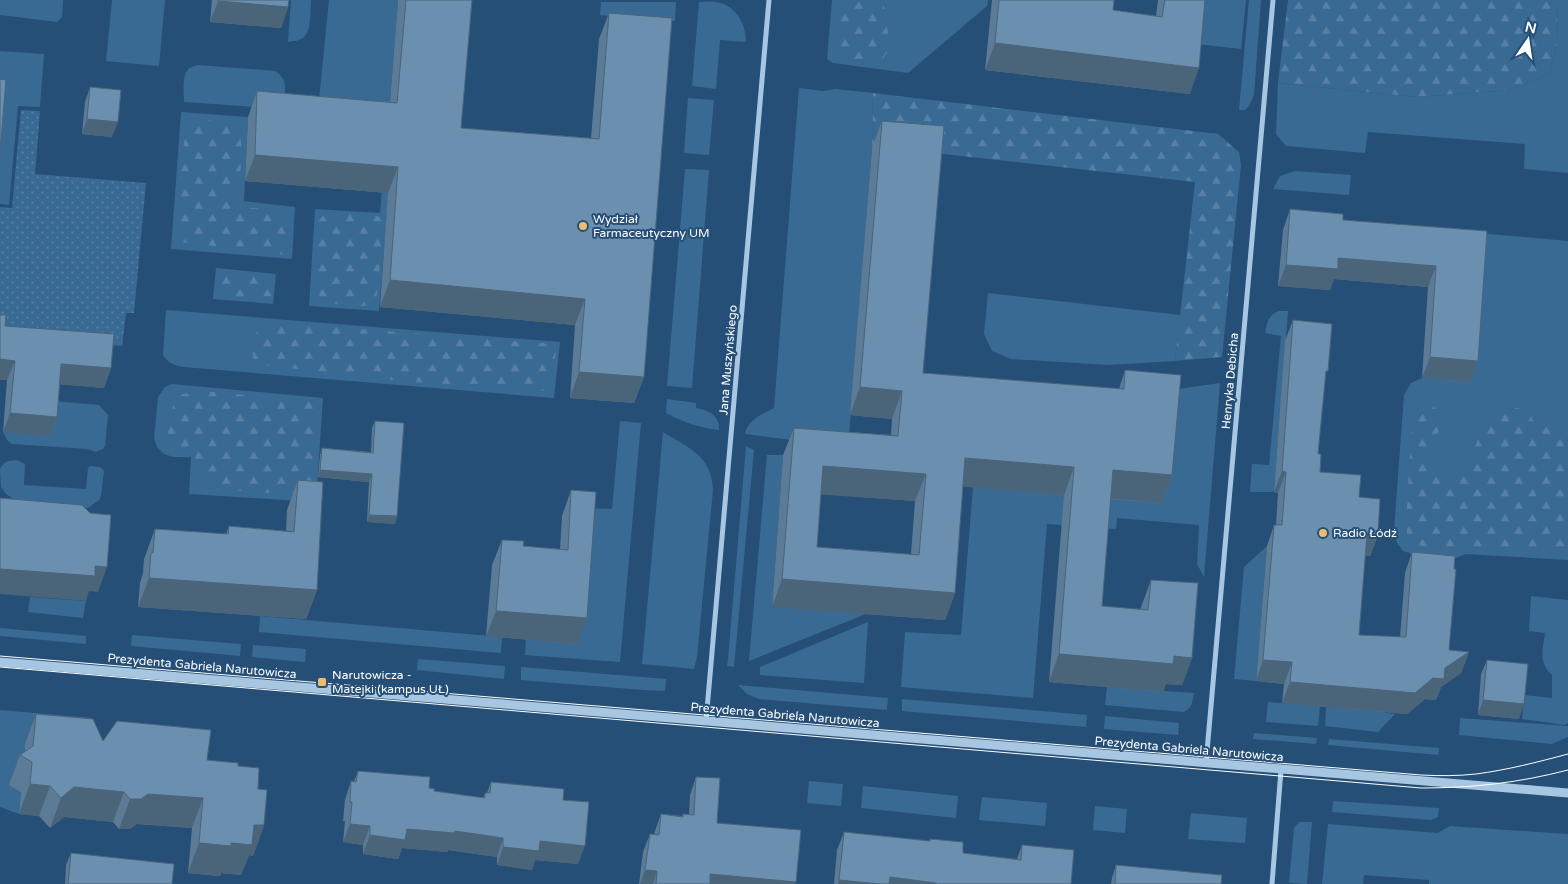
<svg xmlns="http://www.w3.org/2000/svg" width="1568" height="884" font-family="'Varela Round',sans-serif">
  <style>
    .grass { fill: #396a94 }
    .forest { fill: url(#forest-firs) }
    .garden { fill: url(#garden-dots) }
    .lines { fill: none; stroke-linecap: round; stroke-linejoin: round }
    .minor { stroke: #a7c6e2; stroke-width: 5 }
    .tertiary { stroke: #a7c6e2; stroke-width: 9 }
    .tram { stroke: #fff; stroke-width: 1 }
    .wall { fill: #5b7b96; fill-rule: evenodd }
    .shaded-wall { fill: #4a647a }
    .building { fill: #6a8faf; stroke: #4a647a; fill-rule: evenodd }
    .poi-dot { fill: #ebbd6c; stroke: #254f77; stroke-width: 2 }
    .labels { text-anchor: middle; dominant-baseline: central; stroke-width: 4; stroke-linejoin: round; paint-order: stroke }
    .poi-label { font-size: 12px; fill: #fff; stroke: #254f77; text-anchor: start }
    .street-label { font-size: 12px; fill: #fff; stroke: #254f77 }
  </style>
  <defs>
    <pattern id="forest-firs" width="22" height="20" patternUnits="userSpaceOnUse" patternTransform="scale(1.25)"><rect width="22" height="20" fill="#396a94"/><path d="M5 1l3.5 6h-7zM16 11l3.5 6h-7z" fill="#5780a4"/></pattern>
    <pattern id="garden-dots" width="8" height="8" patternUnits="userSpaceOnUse" patternTransform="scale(1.25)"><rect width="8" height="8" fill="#396a94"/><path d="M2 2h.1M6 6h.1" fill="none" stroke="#5780a4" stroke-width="1.8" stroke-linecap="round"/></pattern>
  </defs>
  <rect width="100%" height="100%" fill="#254f77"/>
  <path class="grass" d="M0 0H63L62 17 57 22 0 15Z
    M112 0H165L159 66 106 61Z
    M291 0H311C310 11 312 29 304 37 300 41 293 41 288 42Z
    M329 0H398L389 116 318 109Z
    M832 0H988L987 6 908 73 833 63 827 59Z
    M1200 0H1246L1241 49 1196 44Z
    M1249 0H1261L1254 95 1249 106 1245 110H1239Z
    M1557 0H1568V173L1524 169 1525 144 1368 132 1365 153 1286 146 1276 134 1278 83 1417 97 1510 90 1549 74 1558 42Z
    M601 2H676L675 21 600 15Z
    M699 2C704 2 710 1 715 2 735 4 746 23 746 42L720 40 716 89 692 86Z
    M0 51 44 54 40 107 18 106 9 205 0 204Z
    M198 65 275 71C290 80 284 93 284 109L184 102C184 93 182 78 187 71 189 67 195 66 198 65Z
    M799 88 823 91 836 89 873 93 872 148 847 460 800 441 745 434C748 419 762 414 774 408Z
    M688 98 714 100 709 155 684 153Z
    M181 112 248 117 244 201 295 207 292 259 171 249Z
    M685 169 709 170 692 388 667 386Z
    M1295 171 1351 175 1349 195 1273 189 1280 176Z
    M382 188 389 189 379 311 309 306 315 209 380 213Z
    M1400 226 1568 241V560L1465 554 1456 558 1412 554 1403 551 1397 543 1394 530 1404 395 1411 383 1422 378 1470 381 1479 252Z
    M216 268 276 274 273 304 213 299Z
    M988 293 1181 315 1175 361 1108 365 1011 359 992 351 984 334Z
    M166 310 560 342 554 398 183 367C174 365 168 363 163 355Z
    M1279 311H1288L1274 491 1272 492H1250L1252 464 1269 465 1281 336 1265 333C1267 323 1268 315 1279 311Z
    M1220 383 1204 577 1197 564 1199 525 1117 518 1116 529 1047 524 1033 698 901 687 905 632 961 635 973 487 1115 398Z
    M172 384 323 398 316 502 189 494 191 457H173L164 454 157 447 154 438 158 397 165 387Z
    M667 399 696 403V408C709 410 720 416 719 430 699 428 683 422 666 413Z
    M53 401 99 405 108 415 105 446 103 449 96 452 87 449 12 444 7 440 3 432 49 436Z
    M620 421 641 423 620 662 525 655 526 639 577 643 589 508 612 509Z
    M663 432C689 448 712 456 713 490L697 657 694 669 642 664Z
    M746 446 754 450 734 667 727 666 728 659Z
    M767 455H783L772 607 866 614 749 661Z
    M17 460 25 464 24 485 86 489 88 468 90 466 100 467 104 471 101 496 99 500 88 508 27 503 15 500 6 494 1 487 0 469 3 464 8 461Z
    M1267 546 1256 681 1234 679 1244 567Z
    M1531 596 1568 600V723L1565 725 1522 719 1524 695 1552 698V675C1538 662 1543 650 1545 633L1529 631Z
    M30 597 86 601 83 618 28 612Z
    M260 616 502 637 501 653 259 632Z
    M868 622 864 683 760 675V667Z
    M0 628 86 636V644L0 636Z
    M132 635 241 644 240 656 131 646Z
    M253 645 306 649 305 662 252 657Z
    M418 659 505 666 504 679 417 670Z
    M521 667 666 679V680L665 691 643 690 521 680Z
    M738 685 888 698 887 710 759 699 747 694Z
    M1107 687 1194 693C1192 701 1193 708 1184 712L1105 705Z
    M902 699 1087 715 1086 727 902 711Z
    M1268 702 1320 706 1318 726 1266 722Z
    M1326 707 1385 711V713L1395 714 1378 732 1325 726Z
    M0 710 92 718 90 740 21 792 19 814 0 807Z
    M1105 716 1179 723 1178 735 1104 729Z
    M1460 718 1568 726V737L1552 744 1459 735Z
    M1254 733 1317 738 1316 744 1253 739Z
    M1329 739 1439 748 1438 755 1328 745Z
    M809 781 843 784 841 806 807 803Z
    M863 786 958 796 956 818 861 808Z
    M982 797 1047 803 1045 826 979 820Z
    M1333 801 1439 808 1438 817 1431 820 1332 812Z
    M1095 806 1127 809 1125 833 1093 830Z
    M1191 813 1247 818 1245 843 1188 839Z
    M1299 822H1312L1307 884 1289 883 1294 828Z
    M1328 824 1438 833 1450 826 1568 834V884H1429V880L1364 875 1363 884H1322Z"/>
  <path class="forest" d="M845 0H884V6L890 47 882 61 861 62 839 60 841 15Z
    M1288 0H1557L1558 42 1549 74 1510 90 1417 97 1278 83Z
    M873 93 1218 134 1239 152 1241 165 1222 357 1175 361 1195 182 934 153 872 148Z
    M196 119 240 124C242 148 244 176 232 197L237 207 258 208 286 212 289 238 287 255 180 242 176 229 186 122Z
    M326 212 376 215 384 221 376 303C358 309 341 306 323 301L315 289 317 223Z
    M222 271 272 275C276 282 273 295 268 301L218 297 216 295 218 273Z
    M270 322 553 344 556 351 552 385 543 391 402 381 254 364 251 343 261 324Z
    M200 391 317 401 316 433 317 447 315 477 308 493 285 494 209 489C202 479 200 464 193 456 188 451 176 449 170 446L167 423 177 395Z
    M1421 401 1439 410 1438 437 1428 456V475L1448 481 1468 461 1484 427 1500 406C1526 409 1526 407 1539 430L1550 425 1568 424V553L1505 551 1471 546 1438 550 1407 542V502L1413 410Z"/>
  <path class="garden" d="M21 110 40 111 35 174 146 183 134 313H126L122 346 0 334V207L12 208Z"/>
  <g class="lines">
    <path class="minor" d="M706 721 769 0
      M1206 763 1273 0
      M1272 884 1281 770"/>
    <path class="tertiary" d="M0 662 1568 793"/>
    <path class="tram" d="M0 656 1421 775C1440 776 1458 776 1476 774 1507 770 1538 762 1568 754
      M0 667 1421 788C1472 788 1518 783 1568 770"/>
  </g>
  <path class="wall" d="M212 0H289L288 7 281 28 210 22Z
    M398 0H472L461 128 591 138 599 39 609 13 644 377 634 403 570 398 575 325 380 307 388 193 245 181 248 117 257 91 390 102Z
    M992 0H1114L1113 10 1156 16 1158 0H1205L1190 94 985 70Z
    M90 87 112 137 82 134 85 102Z
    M882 121 923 373 1119 389 1125 370 1172 475 1162 503 1110 499 1102 606 1140 610 1151 580 1192 658 1182 685 1166 684 1163 692 1049 682 1064 495 963 486 955 593 945 620 772 607 783 455 794 428 891 435 892 419 850 415 872 148ZM821 494 915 501 911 554 817 547Z
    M1290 209 1343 220 1487 231 1478 361 1470 382 1422 378 1428 287 1334 279 1330 290 1278 286 1283 230Z
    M1293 320 1325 378 1318 454 1320 472 1359 497 1378 535 1370 556 1365 555 1359 635 1400 637 1405 573 1412 552 1449 650 1469 652 1461 673 1441 687 1436 700 1425 699 1407 714 1282 703 1284 684 1256 681 1267 546 1274 525H1276L1278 493 1274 492 1285 341Z
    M5 326 111 368 104 388 60 384 57 417 49 436 3 432 7 380Z
    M375 421 397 516 395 524 367 522 369 482 318 477 320 455 322 448 371 452 372 428Z
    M298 480 317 590 306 619 138 607 140 583 143 573 144 559 155 529 226 534 229 526 286 531 287 510Z
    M571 490 577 644 486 636 492 565 502 540 523 546 560 549 562 516Z
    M1487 660 1519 719 1478 715 1481 674Z
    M36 714 103 741 238 766 258 789 264 825 253 856 249 855 241 875 221 873 220 876 188 873 192 828 137 824 130 829H119L113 822 64 817 50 828 39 816 19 814 21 792 9 785 20 755 25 751V744Z
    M358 771 429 788 434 791 483 798 485 793H487L491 782 563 800 578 864 535 860 532 870 497 865V857L448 850V852L402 848 398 859 363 854V845L343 842 345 821H343L345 800 351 781H354Z
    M696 777 717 823 795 884H639L643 852 650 834H654L661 814 682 816 683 814 689 815 690 795Z
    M844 832 963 853 1017 859 1022 845 1071 884H834L837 850Z
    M71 853 172 884H65L66 865Z
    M1116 865 1221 884H1111L1112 878Z"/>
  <path class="shaded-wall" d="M218 1 288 7 281 28 210 22Z
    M995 43 1199 68 1190 94 985 70Z
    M87 119 118 122 112 137 82 134Z
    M255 155 398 167 388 193 245 181Z
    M1338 258 1436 266 1428 287 1334 279 1330 290 1278 286 1286 265Z
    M390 280 585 299 575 325 380 307Z
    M1430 357 1478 361 1470 382 1422 378Z
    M0 359 15 361 7 380H0Z
    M61 364 111 368 104 388 54 384Z
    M579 372 644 377 634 403 570 398Z
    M860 387 902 391 892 419 850 415Z
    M10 413 57 417 49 436 3 432Z
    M965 458 1074 467 1064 495 955 486Z
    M823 466 926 474 915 501 813 494Z
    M320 470 372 474 369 482 318 477Z
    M1113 470 1172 475 1162 503 1103 498Z
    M1282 471 1286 472 1278 493 1274 492Z
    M369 515 397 516 395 524 367 522Z
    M1367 534 1378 535 1370 556 1360 555Z
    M95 566 107 567 98 592 89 591 86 601 0 594V569Z
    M149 578 317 590 306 619 138 607Z
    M782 579 955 593 945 620 772 607Z
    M496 611 587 618 577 644 486 636Z
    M1469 652 1461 673 1441 687 1436 700 1425 699 1407 714 1282 703 1290 682 1445 668Z
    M1059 654 1174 656 1192 658 1182 685 1166 684 1163 692 1049 682Z
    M1263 660 1292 662 1284 684 1256 681Z
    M1483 700 1524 704 1519 719 1478 715Z
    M30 784 50 786 39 816 19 814Z
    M74 787 124 792 113 822 64 817 50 828 61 798Z
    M148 794 203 798 192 828 137 824 130 829H119L130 799Z
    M350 824 370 826 363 845 343 842Z
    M254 825H264L253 856 249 855 241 875 221 873 220 876 188 873 199 843Z
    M407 829 455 831 503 838 497 857 448 850V852L402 848 398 859 363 854 370 835Z
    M540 841 585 846 578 864 535 860 532 870 497 865 503 847Z
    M645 870 657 871 653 884H640Z
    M710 874 796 882 795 884H707Z
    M890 877 936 883 935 884H888Z
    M839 880 880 884H838Z"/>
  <path class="building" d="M218 0H289L288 7 218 1Z
    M406 0H472L461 128 599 139 609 13 672 18 644 377 579 372 585 299 390 280 398 167 255 155 257 91 397 103Z
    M999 0H1114L1113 10 1162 17 1165 0H1205L1199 68 995 43Z
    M0 79 6 80 0 153Z
    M90 87 121 90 118 122 87 119Z
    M882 121 944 126 923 373 1124 389 1125 370 1181 375 1172 475 1113 470 1102 606 1148 610 1151 580 1198 583 1192 658 1174 656 1173 664 1059 654 1074 467 965 458 955 593 782 579 794 428 898 436 902 391 860 387ZM823 466 926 474 919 555 817 547Z
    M1290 209 1343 214V220L1487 231 1478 361 1430 357 1436 266 1338 258V269L1286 265Z
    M0 315H6L5 326 114 334 111 368 61 364 57 417 10 413 15 361 0 359Z
    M1293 320 1332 324 1328 371H1326L1318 454H1321L1320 472 1361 475 1359 497 1380 499 1378 535 1367 534 1359 635 1406 637 1412 552 1455 556 1454 569H1456L1449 650 1469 652 1445 668 1444 679 1433 678 1415 693 1290 682 1292 662 1263 660 1274 525H1282L1286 472 1282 471Z
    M375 421 404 423 397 516 369 515 372 474 320 470 322 448 373 453Z
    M298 480 323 482 317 590 149 578 151 553H153L155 529 228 534 229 526 294 532Z
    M571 490 596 492 587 618 496 611 502 540 524 541 523 546 568 550Z
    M0 498 82 505 90 513 111 515 107 567 95 566V576L0 569Z
    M1487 660 1528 664 1524 704 1483 700Z
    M36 714 93 719 103 741 117 721 211 730 207 760 238 763V766L259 768 258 789 267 790 264 825H254L252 845 231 843V846L199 843 203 798 148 794 141 799H130L124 792 74 787 61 798 50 786 30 784 32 762 20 755 33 746Z
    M358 771 430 777 429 788 435 789 434 791 485 798V793H490L491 782 564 789 563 800 589 802 585 846 540 841 539 851 503 847V838L455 831 454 833 407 829 405 840 370 835V826L350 824 352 802H350L351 781 356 782Z
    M696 777 720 778 717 823 801 830 796 882 710 874V884H656L657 871 645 870 650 834 659 835 661 814 683 817V814L694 815Z
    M844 832 930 841V839L963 842V853L1021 860 1022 845 1074 850 1071 884H936V883L890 877 889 884H880L839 880Z
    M71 853 174 864 172 884H68Z
    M1116 865 1222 875 1221 884H1115Z"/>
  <g class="poi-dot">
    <circle cx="583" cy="226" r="5"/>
    <circle cx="1323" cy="533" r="5"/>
    <rect x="317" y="677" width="10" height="10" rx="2.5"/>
  </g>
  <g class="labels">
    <g class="poi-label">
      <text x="593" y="219">Wydział<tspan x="593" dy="14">Farmaceutyczny UM</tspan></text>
      <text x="1333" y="533">Radio Łódź</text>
      <text x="332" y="675">Narutowicza -<tspan x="332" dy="14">Matejki (kampus UŁ)</tspan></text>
    </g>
    <g class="street-label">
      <text transform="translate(728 360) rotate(-85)">Jana Muszyńskiego</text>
      <text transform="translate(1230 381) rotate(-85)">Henryka Debicha</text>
      <text transform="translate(202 666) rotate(5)">Prezydenta Gabriela Narutowicza</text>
      <text transform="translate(785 715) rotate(5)">Prezydenta Gabriela Narutowicza</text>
      <text transform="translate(1189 749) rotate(5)">Prezydenta Gabriela Narutowicza</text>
    </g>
  </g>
  <g transform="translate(1528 40) rotate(13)" stroke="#254f77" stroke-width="4" paint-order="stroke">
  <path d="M0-4L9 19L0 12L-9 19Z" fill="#ffffff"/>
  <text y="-8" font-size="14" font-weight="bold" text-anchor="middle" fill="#ffffff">N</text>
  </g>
</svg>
